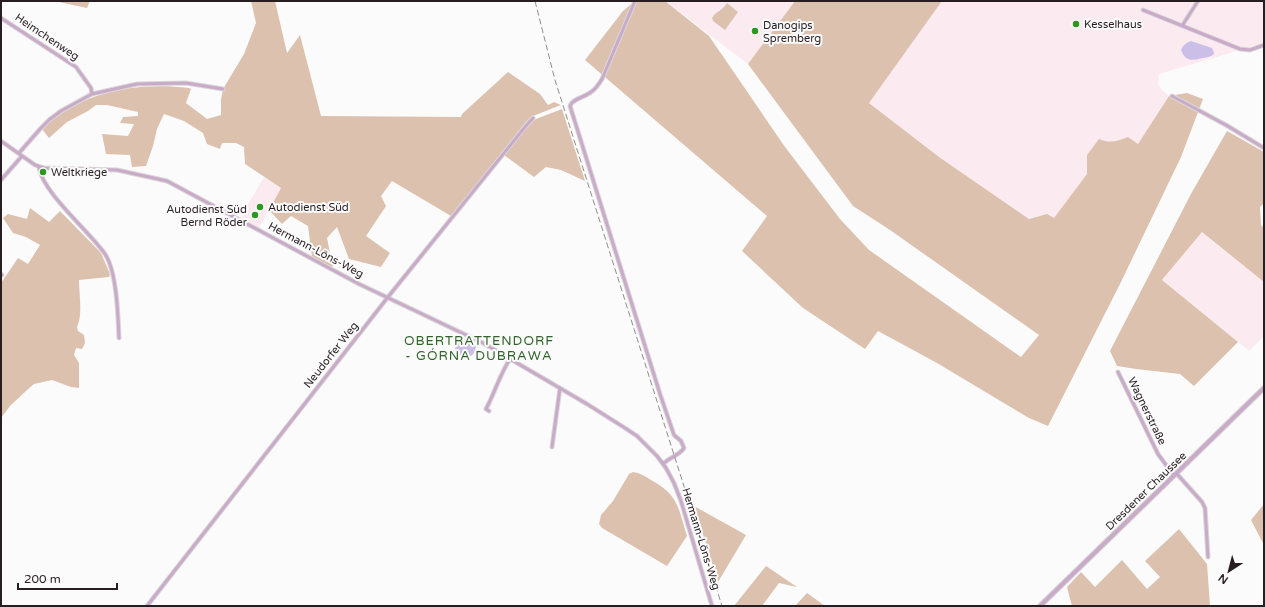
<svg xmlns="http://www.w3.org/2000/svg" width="1265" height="607" font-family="'Varela Round',sans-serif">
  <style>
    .built { fill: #fbebf0 }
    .green { fill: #dcc1af }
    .water { fill: #cbbfe8 }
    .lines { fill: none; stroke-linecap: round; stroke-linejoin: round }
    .minor-casing { stroke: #d9d7d8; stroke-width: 5 }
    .tertiary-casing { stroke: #d9d7d8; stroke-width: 6 }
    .minor { stroke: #c9aac8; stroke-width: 3 }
    .tertiary { stroke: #c9aac8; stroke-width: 4 }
    .rail { stroke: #928c8e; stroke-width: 1; stroke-dasharray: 6 3; stroke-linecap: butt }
    .poi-dot { fill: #2e9720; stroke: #fbfbfb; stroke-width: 1.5 }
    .labels { text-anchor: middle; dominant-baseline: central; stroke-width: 4; stroke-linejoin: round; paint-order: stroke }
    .poi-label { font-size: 11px; fill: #281d21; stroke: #fbfbfb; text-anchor: start }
    .street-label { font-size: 11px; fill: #281d21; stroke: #fbfbfb }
    .quarter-label { font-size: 13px; letter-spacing: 1px; fill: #32632c; stroke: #fbfbfb }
  </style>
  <rect width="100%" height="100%" fill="#fbfbfb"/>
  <path class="built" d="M665 1H795L748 64Z
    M942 1H1264V43L1159 74 1158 83 1161 89 1169 96 1138 144 1128 137 1115 142H1107L1087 155V174L1054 219 1047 214 1029 219 939 157 869 103Z
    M264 177 281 188 259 228 240 218Z
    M1202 232 1264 282V336L1249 351 1162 280Z"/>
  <path class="green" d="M54 1H90L87 8Z
    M251 1H275L287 53 300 35 321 116 461 117 462 114 508 72 540 94 548 105 554 102 561 105 533 116 526 122 451 216 392 181 381 196 386 206 366 236 390 253 381 267 349 259 337 227 327 238 333 268 312 257 308 226 291 216 282 224 269 210 281 188 245 164 244 147 236 143H222L220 149 207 144 203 133 184 121 164 114 157 129 153 146 146 166 132 167 130 155 106 154 102 134 128 136 134 124 120 123 123 117 138 116V112L107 105H96L88 111 67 122 49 138 42 129C81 91 136 82 189 88L191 89 186 103 207 119 221 115V100L223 89 244 54 256 23Z
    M635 1H665L709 36 785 147 840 219 869 250 1021 357 1039 335 890 230 853 206 748 64 795 1H942L869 103 939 157 1029 219 1047 214 1054 218 1087 174V155L1099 139C1111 144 1117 141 1128 137L1138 144 1169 96 1187 93 1203 99 1181 157 1120 284 1048 426 1029 418 937 363 878 331 865 349 803 308 742 251 767 216 585 60 623 11Z
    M727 3 738 12 725 30 713 21 712 18C716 11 722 11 727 3Z
    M562 109 585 181 561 170 546 167 534 177 504 155 530 123 536 119Z
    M1227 131 1264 152V203L1260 207 1261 225 1264 228V282L1202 232 1162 280 1238 342 1194 386 1180 374 1136 369 1117 366 1110 351 1192 192Z
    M30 208 49 222 60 211 101 253 110 274 109 277 79 280C79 295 83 314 77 327L78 331 84 335 85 343 82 349 76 348 74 355 79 363V388L71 387 52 380 34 384 27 390 10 406 1 418V283L18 258 28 264 40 245 26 237 13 233 3 218 8 214 27 219Z
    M633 472C640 473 645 476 651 480 679 495 678 508 687 536L667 566 602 528 599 524 601 515 613 501 629 474Z
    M1264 504V545L1251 520Z
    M694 506 746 535 718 582Z
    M1179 529 1207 564 1210 606H1072L1067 587 1081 572 1095 587 1122 560 1147 589 1160 577 1145 561Z
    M766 566 797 587 779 583 762 606H734Z
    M807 593 825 606H795Z"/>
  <path class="water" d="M1191 41 1212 48 1214 53 1213 55C1209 57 1207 57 1203 58 1193 60 1186 63 1181 50 1183 45 1186 43 1191 41Z
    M460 339 466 340 476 346C475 353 473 356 466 358L456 353C454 347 456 344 460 339Z"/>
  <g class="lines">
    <g class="minor-casing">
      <path id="minor" d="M635 1 602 79C599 84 596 89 591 92 585 97 572 99 570 106L660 394 674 435 681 441 684 448C680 455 670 457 663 464
        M1143 10 1240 49 1250 50 1264 45
        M1 18 76 67 91 88 92 94
        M1182 26 1198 1
        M1172 96 1226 125 1264 148
        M1 141 35 165 44 168 117 170 167 181 359 284 483 343 587 404 625 428 637 436 657 456 666 468 674 483 681 501 712 606
        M19 153 41 128 49 120 61 111 92 94 137 84 186 83 223 89
        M39 167C42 192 89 231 105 254 117 272 118 316 119 338
        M1 180 22 156
        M1 274 2 275
        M1118 372 1158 454 1174 476
        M489 411 486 409C495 392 500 374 510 359
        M552 447 560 388
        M1177 474 1202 502 1205 508 1208 557
        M147 606 388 297 525 127 533 118"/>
    </g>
    <g class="tertiary-casing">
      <path id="tertiary" d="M1040 606 1264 388"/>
    </g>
    <use href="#minor" class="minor"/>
    <use href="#tertiary" class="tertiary"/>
    <path class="rail" d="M535 1 555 80 722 606"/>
  </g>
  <g class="poi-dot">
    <circle cx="1076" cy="24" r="4"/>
    <circle cx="755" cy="31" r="4"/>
    <circle cx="43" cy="172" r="4"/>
    <circle cx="260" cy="207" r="4"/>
    <circle cx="255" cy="215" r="4"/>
  </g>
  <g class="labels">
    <g class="poi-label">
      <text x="1084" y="24">Kesselhaus</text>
      <text x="763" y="25">Danogips<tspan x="763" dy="13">Spremberg</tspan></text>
      <text x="51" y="172">Weltkriege</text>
      <text x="268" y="207">Autodienst Süd</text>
      <text x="247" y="209" text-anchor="end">Autodienst Süd<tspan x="247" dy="13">Bernd Röder</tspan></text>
    </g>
    <g class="street-label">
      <text transform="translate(47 37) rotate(34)">Heimchenweg</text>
      <text transform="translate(316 250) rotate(28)">Hermann-Löns-Weg</text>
      <text transform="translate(331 355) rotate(-52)">Neudorfer Weg</text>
      <text transform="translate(1147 411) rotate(64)">Wagnerstraße</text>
      <text transform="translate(1146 491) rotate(-44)">Dresdener Chaussee</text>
      <text transform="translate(701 539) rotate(73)">Hermann-Löns-Weg</text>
    </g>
    <g class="quarter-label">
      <text x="479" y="341">OBERTRATTENDORF<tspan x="479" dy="15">- GÓRNA DUBRAWA</tspan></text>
    </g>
  </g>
  <rect width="1265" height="607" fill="none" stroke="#281d21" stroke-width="4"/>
  <g transform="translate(1229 571) rotate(216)" stroke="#fbfbfb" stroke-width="3" paint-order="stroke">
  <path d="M0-3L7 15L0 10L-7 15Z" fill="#281d21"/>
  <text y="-6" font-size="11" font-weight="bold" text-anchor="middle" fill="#281d21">N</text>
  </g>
  <path d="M18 583v6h99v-6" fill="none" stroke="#281d21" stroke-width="2"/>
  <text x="24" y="583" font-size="12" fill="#281d21" stroke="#fbfbfb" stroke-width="3" paint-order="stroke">200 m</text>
</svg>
